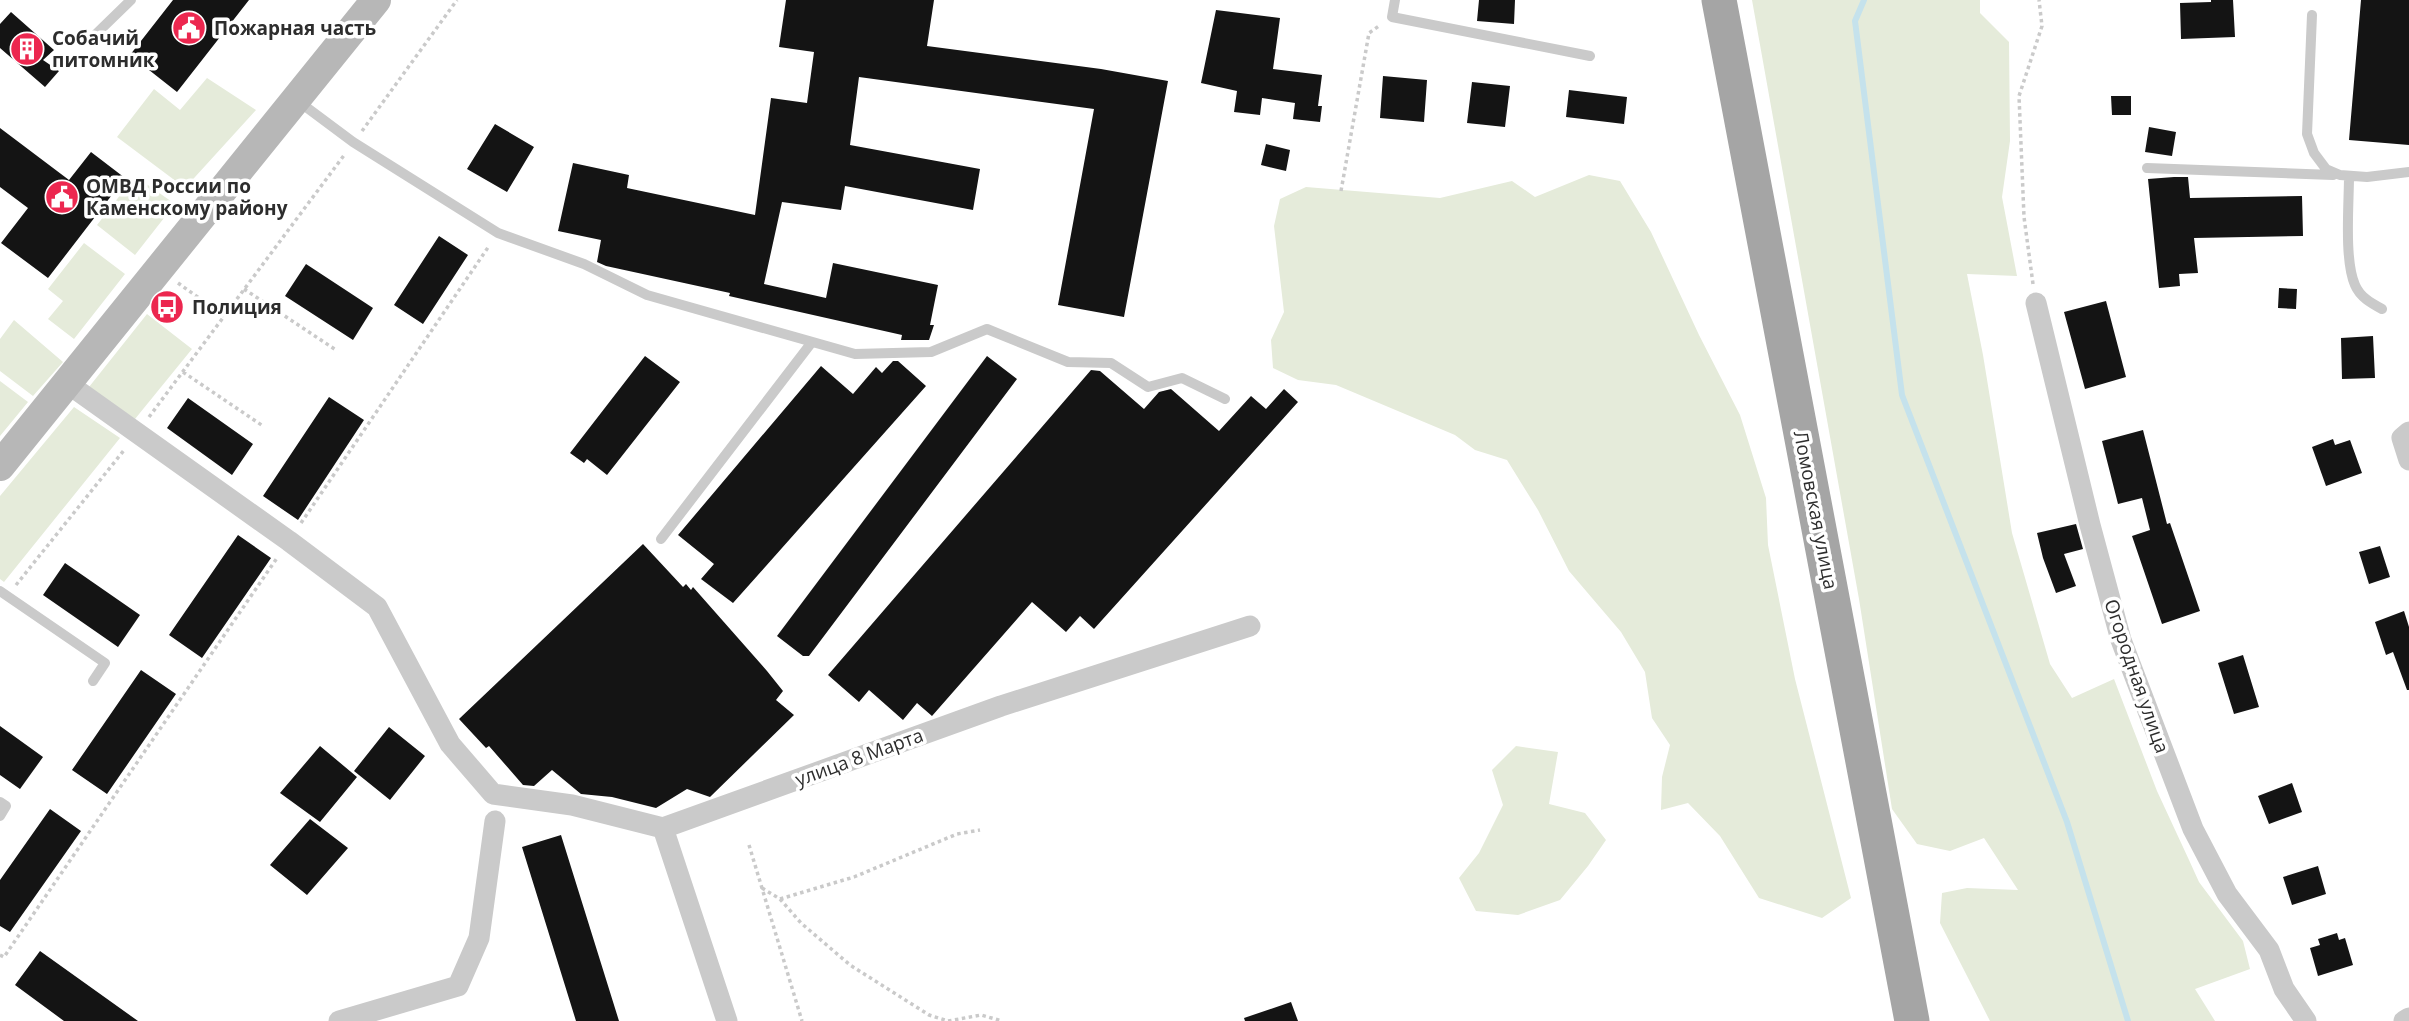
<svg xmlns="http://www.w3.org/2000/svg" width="2409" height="1021" font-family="'Open Sans',sans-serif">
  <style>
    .green { fill: #e5ebda }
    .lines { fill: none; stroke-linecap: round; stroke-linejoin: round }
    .stream { stroke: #c5e2ec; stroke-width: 6 }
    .building { fill: #141414 }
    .path { stroke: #cacaca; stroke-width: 3.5; stroke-dasharray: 3.5 3.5; stroke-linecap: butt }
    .service { stroke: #cacaca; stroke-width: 10 }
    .minor { stroke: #cacaca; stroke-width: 21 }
    .secondary { stroke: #b7b7b7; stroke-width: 30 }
    .primary { stroke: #a5a5a5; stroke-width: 35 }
    .labels { text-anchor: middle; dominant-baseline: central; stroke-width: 7; stroke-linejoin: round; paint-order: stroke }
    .poi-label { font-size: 19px; font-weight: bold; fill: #2d2d2d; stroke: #fff; text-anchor: start }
    .street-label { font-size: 19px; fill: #2d2d2d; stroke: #fff }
  </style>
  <rect width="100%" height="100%" fill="#fff"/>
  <path class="green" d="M1752 0H1980V13L2009 42 2010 141 2002 197 2017 276 1967 274 1983 355 2012 533 2050 664 2072 698 2114 679 2157 791 2189 860 2199 882 2243 941 2250 969 2195 989 2215 1021H1990L1940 923 1942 893 1967 888 2018 890 1984 838 1950 851 1917 844 1892 809 1859 599Z
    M207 78 256 110 185 188 117 137 154 89 180 110Z
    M1589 175 1620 181 1651 232 1699 335 1740 415 1766 498 1768 545 1795 679 1851 898 1822 918 1759 898 1720 836 1688 803 1661 810 1662 777 1670 745 1652 718 1645 672 1621 632 1569 571 1538 510 1507 460 1475 450 1455 435 1336 385 1298 380 1273 368 1271 340 1284 312 1274 226 1280 199 1306 187 1440 198 1512 181 1535 197Z
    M135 176 175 204 135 255 97 225Z
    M84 243 125 274 74 339 48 319 63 301 48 289Z
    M147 314 192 349 135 419 89 387Z
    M14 320 63 362 33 396 0 371V339Z
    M0 381 28 402 0 436Z
    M74 407 120 438 4 582 0 579V496Z
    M1516 746 1558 752 1549 804 1585 813 1606 840 1588 866 1560 900 1518 915 1476 911 1459 878 1479 853 1503 805 1492 770Z"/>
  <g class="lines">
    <path class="stream" d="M1864 0 1855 21 1902 395 2067 822 2128 1021"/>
  </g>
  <path class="building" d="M173 0H249L177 92 130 55Z
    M786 0H934L927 46 1101 69 1168 81 1124 317 1058 305 1094 109 859 77 850 145 980 169 973 210 845 186 841 210 782 202 764 284 826 298 833 263 938 285 930 325H934L929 340H901L902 335 729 296 730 293 606 266 597 262 601 240 558 231 573 163 629 175 627 188 755 215 771 98 807 103 814 52 779 47Z
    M1479 0H1515L1514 24 1477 21Z
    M2211 0H2233L2235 37 2181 39 2180 3 2211 2Z
    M2361 0H2409V145L2349 140Z
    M1216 10 1280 18 1273 69 1322 75 1318 106H1322L1320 122 1293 119 1295 103 1262 98 1260 115 1234 112 1237 91 1201 83Z
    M11 12 54 50 43 60 59 71 45 87 0 48V24Z
    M1383 76 1427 80 1424 122 1380 118Z
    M1472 82 1510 86 1505 127 1467 123Z
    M1569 90 1627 97 1624 124 1566 117Z
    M2111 96H2131V115H2112Z
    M495 124 534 147 507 192 467 169Z
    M2149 127 2176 132 2172 156 2145 152Z
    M0 128 69 180 91 152 125 178 48 278 1 243 28 208 0 187Z
    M1266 144 1290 150 1286 171 1261 165Z
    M2174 177H2188L2190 198 2302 196 2303 236 2194 238 2198 273 2179 274 2180 286 2159 288 2148 179Z
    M439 236 468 255 423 324 394 305Z
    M306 264 373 308 353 340 285 296Z
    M2279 288 2297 289 2296 309 2278 308Z
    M2106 301 2126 377 2085 389 2064 312Z
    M2373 336 2375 378 2342 379 2341 338Z
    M645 356 680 382 607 475 587 459 584 463 570 453Z
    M987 356 1017 379 809 656H803L777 636Z
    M893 361H898L926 386 733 603 701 579 714 564 678 535 821 366 853 394 876 367 882 373Z
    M1091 370 1100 371 1144 409 1159 392 1171 389 1219 431 1251 396 1266 409 1284 389 1298 402 1094 629 1080 616 1066 632 1032 602 932 716 917 703 903 720 869 690 859 702 828 675Z
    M329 397 364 420 298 520 263 496Z
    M188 398 253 444 232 475 167 428Z
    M2143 430 2167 524 2170 523 2200 611 2162 624 2132 536 2150 530 2142 498 2118 504 2102 441Z
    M2333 439 2335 445 2350 440 2362 473 2326 486 2312 447Z
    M2076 524 2083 549 2064 554 2076 586 2056 593 2043 558 2037 533Z
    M238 535 271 558 202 658 169 635Z
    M643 544 683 587 686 584 691 590 693 587 767 671 783 691 776 700 794 715 710 797 687 789 656 808 612 797 581 794 552 770 534 786 523 785 489 746 486 748 459 719Z
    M2380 546 2390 577 2369 584 2359 552Z
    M65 563 140 615 118 647 43 595Z
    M2404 611 2409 627V690H2407L2393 652 2386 655 2375 622Z
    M2243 655 2259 707 2234 714 2218 663Z
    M141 670 176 694 107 794 72 770Z
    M0 726 43 757 20 789 0 775Z
    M389 727 425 756 390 800 354 771Z
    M320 746 357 777 320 822 280 793Z
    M2292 783 2302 812 2269 824 2258 796Z
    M50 809 81 831 10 932 0 926V880Z
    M310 819 348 848 307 895 270 865Z
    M561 835 619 1021H576L522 847Z
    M2318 866 2326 894 2292 905 2283 877Z
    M2337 933 2339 940 2345 938 2353 965 2318 976 2310 948 2320 945 2318 939Z
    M40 951 138 1021H64L15 985Z
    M1291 1002 1298 1021H1245L1244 1018Z"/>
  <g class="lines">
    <path class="path" d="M362 131 457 0
      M1341 191 1369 33 1379 26
      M178 283 224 316
      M2033 284 2024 217 2019 96 2042 26 2039 0
      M244 289 336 350
      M183 372 263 426
      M149 417 345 154
      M301 523 489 246
      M16 585 125 449
      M749 845 802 1021
      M762 888 780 899 801 923 850 965 929 1015 948 1021 981 1015 1002 1021
      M780 899 854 877 957 834 980 830
      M0 955 4 957 277 558"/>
    <path class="service" d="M1395 0 1392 17 1590 56
      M2312 15 2307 134 2314 153 2326 169 2340 175 2367 177 2409 172
      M96 34 131 0
      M298 101 353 142 498 233 584 264 647 295 855 354 931 352 987 329 1068 362 1111 363 1148 387 1182 378 1225 399
      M2147 168 2333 175
      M2349 176C2349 204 2344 260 2355 285 2360 297 2371 303 2382 309
      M661 539 812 342
      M0 591 105 663 93 681
      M0 802 6 806 0 816"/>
    <path class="minor" d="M2036 303 2090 525 2121 640 2193 829 2227 894 2269 950 2284 989 2306 1021
      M67 383 289 541 377 607 450 744 493 794 572 805 663 828
      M2409 432 2402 438 2409 460
      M339 1021 458 986 479 938 495 821
      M727 1021 663 828 1001 706 1250 626
      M2404 1021 2409 1018"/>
    <path class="secondary" d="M0 466 376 0"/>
    <path class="primary" d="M1719 0 1912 1021"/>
  </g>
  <defs>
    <g id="civic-disc" transform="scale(1.75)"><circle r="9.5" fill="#ec274f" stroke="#fff"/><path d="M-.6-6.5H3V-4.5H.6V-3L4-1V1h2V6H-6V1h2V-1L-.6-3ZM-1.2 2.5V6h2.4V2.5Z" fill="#fff"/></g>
    <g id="building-disc" transform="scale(1.75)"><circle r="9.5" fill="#ec274f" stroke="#fff"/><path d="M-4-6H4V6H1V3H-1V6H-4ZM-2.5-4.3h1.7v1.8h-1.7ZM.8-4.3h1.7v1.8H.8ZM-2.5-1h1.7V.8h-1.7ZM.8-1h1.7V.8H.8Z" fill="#fff"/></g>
    <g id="bus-disc" transform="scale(1.75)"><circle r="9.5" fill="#ec274f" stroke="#fff"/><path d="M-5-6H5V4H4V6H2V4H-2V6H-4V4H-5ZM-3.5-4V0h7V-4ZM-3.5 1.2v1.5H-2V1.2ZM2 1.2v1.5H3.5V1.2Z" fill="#fff"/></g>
  </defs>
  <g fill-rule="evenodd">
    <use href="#civic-disc" x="189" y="28"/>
    <use href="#building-disc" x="27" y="49"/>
    <use href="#civic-disc" x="62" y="197"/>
    <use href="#bus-disc" x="167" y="307"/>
  </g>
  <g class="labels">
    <g class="poi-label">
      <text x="214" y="28">Пожарная часть</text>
      <text x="52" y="38">Собачий<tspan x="52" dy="22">питомник</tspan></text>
      <text x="86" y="186">ОМВД России по<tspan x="86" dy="22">Каменскому району</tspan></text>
      <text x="192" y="307">Полиция</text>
    </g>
    <g class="street-label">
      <text transform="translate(1816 510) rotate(79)">Ломовская улица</text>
      <text transform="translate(2137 676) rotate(71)">Огородная улица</text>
      <text transform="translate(859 757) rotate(-20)">улица 8 Марта</text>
    </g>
  </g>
</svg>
